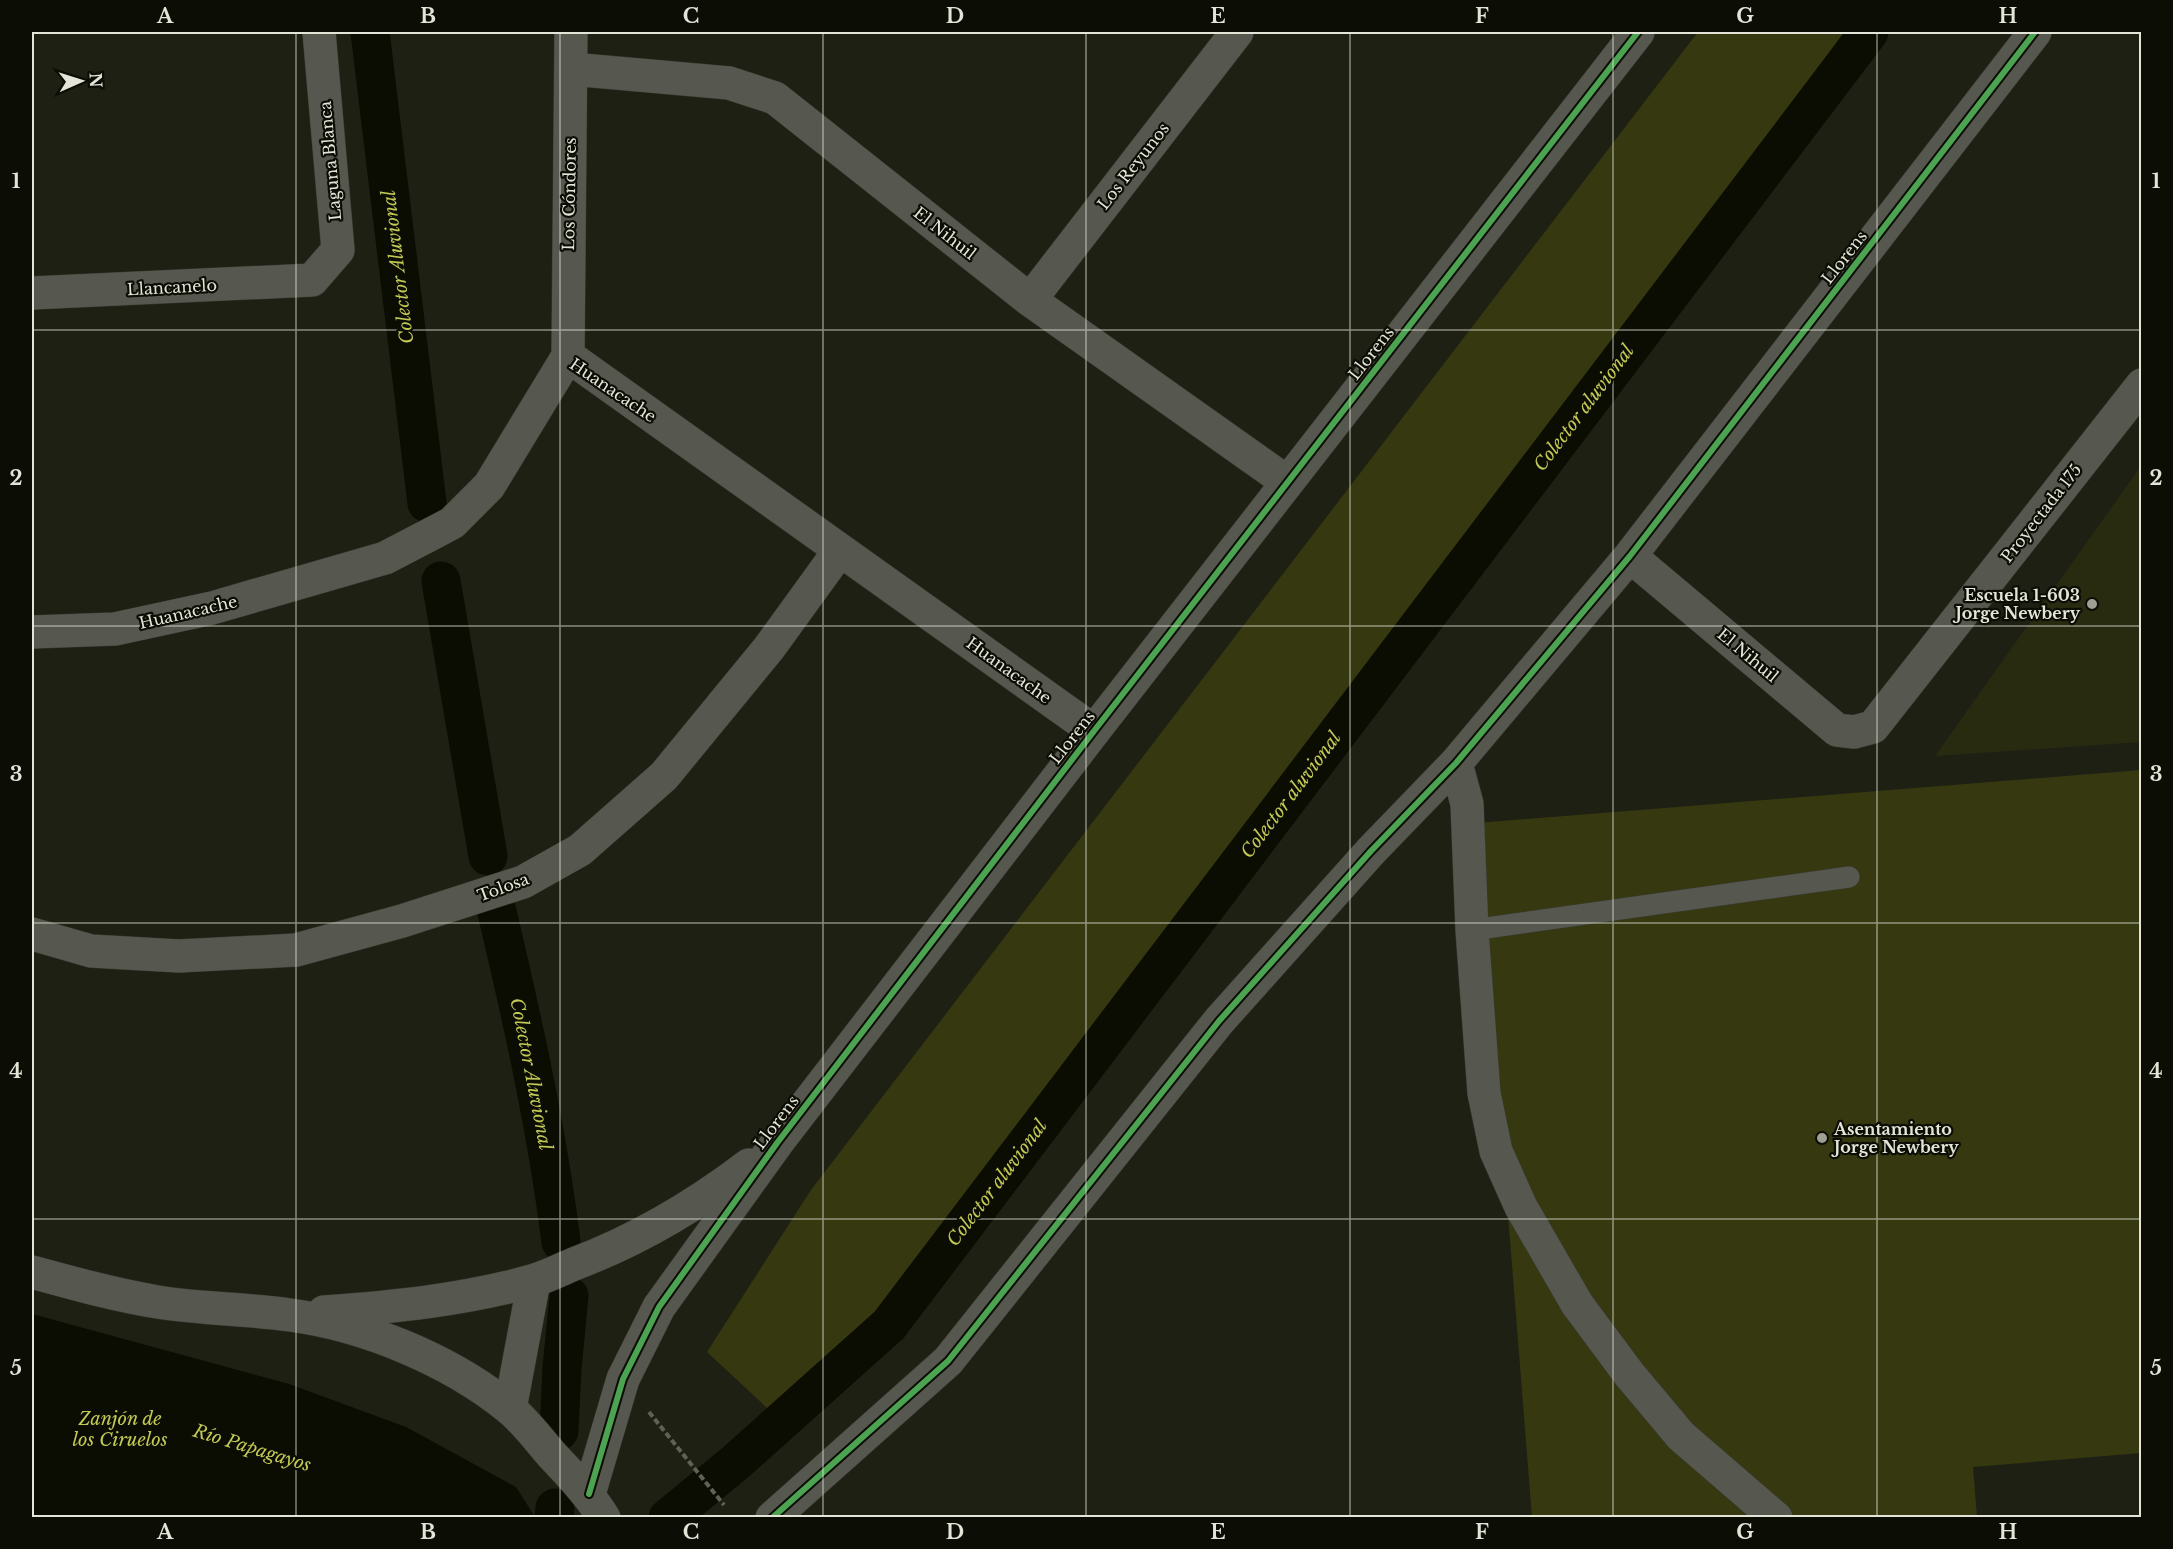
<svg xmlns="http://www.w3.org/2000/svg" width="2173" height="1549" font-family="'Libre Baskerville',serif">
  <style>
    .built { fill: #292b11 }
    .green { fill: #363910 }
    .water { fill: #0b0c02 }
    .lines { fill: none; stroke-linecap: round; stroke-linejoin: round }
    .canal { stroke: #0b0c02; stroke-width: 39 }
    .lane-casing { stroke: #393931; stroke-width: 22 }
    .street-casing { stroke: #393931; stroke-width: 34 }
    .secondary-casing { stroke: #393931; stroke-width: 34 }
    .path { stroke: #5f6056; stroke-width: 4; stroke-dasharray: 6 3; stroke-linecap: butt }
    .lane { stroke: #56574e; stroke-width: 21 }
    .street { stroke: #56574e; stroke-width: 33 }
    .secondary { stroke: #56574e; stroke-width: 33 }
    .cycleway-casing { stroke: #0c0d05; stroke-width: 10 }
    .cycleway { stroke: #4ca352; stroke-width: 6 }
    .grid { fill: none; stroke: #e4e5d8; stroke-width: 1.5; stroke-opacity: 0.55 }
    .poi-dot { fill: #9fa093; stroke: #0c0d05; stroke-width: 2 }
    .labels { text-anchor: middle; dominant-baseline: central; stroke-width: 4.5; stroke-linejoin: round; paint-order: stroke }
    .street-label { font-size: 16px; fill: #e4e5d8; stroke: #0c0d05 }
    .poi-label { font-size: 16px; font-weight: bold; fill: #e4e5d8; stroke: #0c0d05; text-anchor: end }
    .water-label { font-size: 18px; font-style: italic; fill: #c3c955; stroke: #0c0d05 }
    .neatline { fill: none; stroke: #e4e5d8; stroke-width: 2 }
    .grid-label { font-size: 20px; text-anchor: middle; font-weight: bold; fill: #e4e5d8 }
  </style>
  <rect width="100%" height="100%" fill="#1f2014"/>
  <path class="built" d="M2141 466V742L1935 756Z"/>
  <path class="green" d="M1698 32H1844L890 1348 794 1433 707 1352 811 1190Z
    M2141 770V1453L1973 1467 1977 1517H1532L1477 823Z"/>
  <path class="water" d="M32 1314 289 1384 406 1427 516 1487 535 1517H32Z"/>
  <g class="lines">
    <path class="canal" d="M370 32 427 503
      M441 581 488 856
      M496 908C522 1018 547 1129 561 1242
      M559 1431 562 1368 569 1296
      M554 1518 555 1508
      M668 1518 736 1462 889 1325 1869 32"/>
    <g class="lane-casing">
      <path id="lane" d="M1472 930 1849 877"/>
    </g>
    <g class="street-casing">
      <path id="street" d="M571 69 729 83 775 98 1030 300 1287 482
        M32 293 312 280 338 250 319 32
        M1030 300 1237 32
        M568 356 1094 731
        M568 356 571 32
        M1630 556 1837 730 1854 732 1873 727 2142 385
        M32 632 115 629 212 608 385 558 433 533 452 523 489 486 568 356
        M1456 763 1467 804 1472 930 1484 1093 1496 1151 1521 1207 1577 1304 1629 1374 1681 1436 1776 1518
        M32 934 91 951 179 956 296 950 402 921 523 882 580 850 664 776 769 648 840 550
        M510 1409 534 1281
        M772 1518 948 1361 1219 1021 1371 851 1456 763 1630 556 2035 32"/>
    </g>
    <g class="secondary-casing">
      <path id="secondary" d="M32 1272C75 1284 119 1296 164 1303 206 1309 248 1309 290 1315 365 1325 450 1360 509 1408 525 1421 538 1439 552 1455 571 1475 589 1494 604 1518
        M324 1312C394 1307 463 1300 532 1281 546 1277 560 1270 574 1264 638 1240 695 1206 749 1165
        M589 1494 623 1379 659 1307 777 1143 1094 731 1638 32"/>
    </g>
    <path class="path" d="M649 1412 724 1505"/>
    <use href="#lane" class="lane"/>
    <use href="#street" class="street"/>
    <use href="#secondary" class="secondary"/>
    <g class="cycleway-casing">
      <path id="cycleway" d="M589 1494 623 1379 659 1307 777 1143 1094 731 1638 32
        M772 1518 948 1361 1219 1021 1371 851 1456 763 1630 556 2035 32"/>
    </g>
    <use href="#cycleway" class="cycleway"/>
  </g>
  <path class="grid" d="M296 32V1518M560 32V1518M823 32V1518M1086 32V1518M1350 32V1518M1613 32V1518M1877 32V1518M32 330H2142M32 626H2142M32 923H2142M32 1219H2142"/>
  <g class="poi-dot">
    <circle cx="2092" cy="604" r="6"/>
    <circle cx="1822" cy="1138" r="6"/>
  </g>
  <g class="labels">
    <g class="street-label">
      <text transform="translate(330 161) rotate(-95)">Laguna Blanca</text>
      <text transform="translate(1133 166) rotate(-52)">Los Reyunos</text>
      <text transform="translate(569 194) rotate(-89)">Los Cóndores</text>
      <text transform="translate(945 233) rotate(38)">El Nihuil</text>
      <text transform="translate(1844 257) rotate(-52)">Llorens</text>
      <text transform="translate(172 287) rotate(-3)">Llancanelo</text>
      <text transform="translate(1371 353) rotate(-52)">Llorens</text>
      <text transform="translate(613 390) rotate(34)">Huanacache</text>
      <text transform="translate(2041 513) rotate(-52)">Proyectada 175</text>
      <text transform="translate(188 612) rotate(-13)">Huanacache</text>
      <text transform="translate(1748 655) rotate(40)">El Nihuil</text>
      <text transform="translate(1009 670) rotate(36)">Huanacache</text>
      <text transform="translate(1072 737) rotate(-52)">Llorens</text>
      <text transform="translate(503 887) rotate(-20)">Tolosa</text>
      <text transform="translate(776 1122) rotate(-53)">Llorens</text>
    </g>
    <g class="poi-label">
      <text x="2080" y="595">Escuela 1-603<tspan x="2080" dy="18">Jorge Newbery</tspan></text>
      <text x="1834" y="1129" text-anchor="start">Asentamiento<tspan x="1834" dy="18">Jorge Newbery</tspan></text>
    </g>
    <g class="water-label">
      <text transform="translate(398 267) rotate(-97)">Colector Aluvional</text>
      <text transform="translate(1584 408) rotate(-53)">Colector aluvional</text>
      <text transform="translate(1291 795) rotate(-53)">Colector aluvional</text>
      <text transform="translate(531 1074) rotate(79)">Colector Aluvional</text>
      <text transform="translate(997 1183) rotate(-53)">Colector aluvional</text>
      <text x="120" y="1419">Zanjón de<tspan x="120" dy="21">los Ciruelos</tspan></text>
      <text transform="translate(252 1448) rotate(17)">Río Papagayos</text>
    </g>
  </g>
  <rect width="2173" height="1549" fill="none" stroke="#0c0d05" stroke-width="66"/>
  <g transform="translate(81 81) rotate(87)" stroke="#0c0d05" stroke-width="4.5" paint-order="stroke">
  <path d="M0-4.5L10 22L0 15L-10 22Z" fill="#e4e5d8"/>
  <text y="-9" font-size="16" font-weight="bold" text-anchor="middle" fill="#e4e5d8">N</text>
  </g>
  <rect x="33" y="33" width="2107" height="1483" class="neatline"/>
  <g class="grid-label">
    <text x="165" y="23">A</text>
    <text x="428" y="23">B</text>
    <text x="691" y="23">C</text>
    <text x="955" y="23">D</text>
    <text x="1218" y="23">E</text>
    <text x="1482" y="23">F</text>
    <text x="1745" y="23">G</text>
    <text x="2008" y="23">H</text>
    <text x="16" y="188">1</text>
    <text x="2156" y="188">1</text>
    <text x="16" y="485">2</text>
    <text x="2156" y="485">2</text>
    <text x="16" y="781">3</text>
    <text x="2156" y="781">3</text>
    <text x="16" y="1078">4</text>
    <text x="2156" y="1078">4</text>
    <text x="16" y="1375">5</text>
    <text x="2156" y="1375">5</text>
    <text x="165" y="1539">A</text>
    <text x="428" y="1539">B</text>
    <text x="691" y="1539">C</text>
    <text x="955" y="1539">D</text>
    <text x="1218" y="1539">E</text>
    <text x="1482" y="1539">F</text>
    <text x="1745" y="1539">G</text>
    <text x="2008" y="1539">H</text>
  </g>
</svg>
